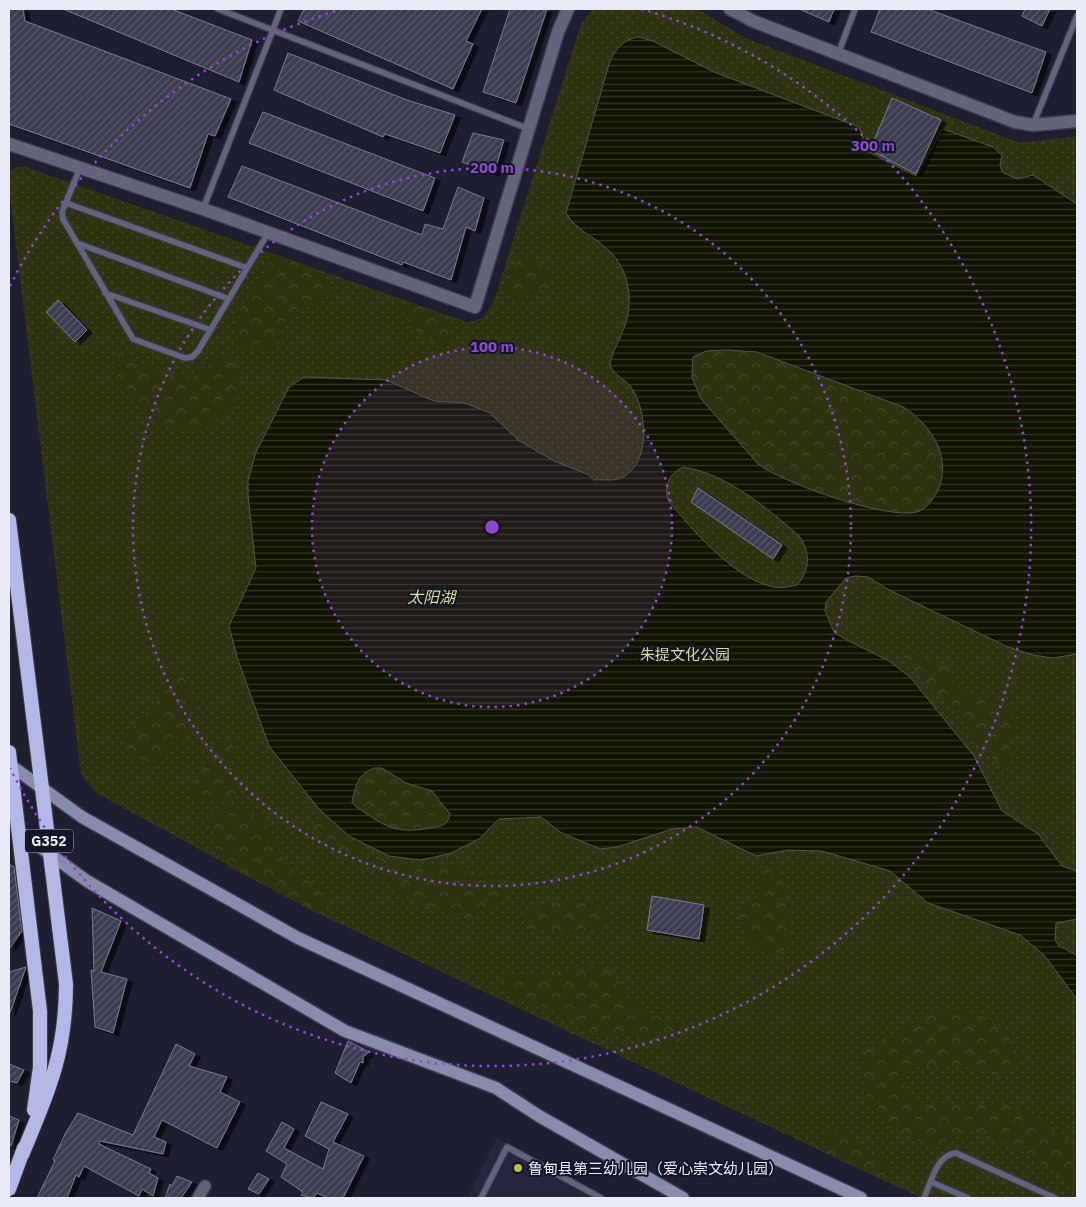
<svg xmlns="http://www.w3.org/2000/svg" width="1086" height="1207" font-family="'IBM Plex Sans','Noto Sans SC',sans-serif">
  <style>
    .built { fill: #25263e }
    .grass { fill: url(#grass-dots) }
    .forest { fill: url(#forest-crowns) }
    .water { fill: url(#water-rules); stroke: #52544a; fill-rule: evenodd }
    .building { fill: url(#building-hatch); stroke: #787a91; filter: url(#shadow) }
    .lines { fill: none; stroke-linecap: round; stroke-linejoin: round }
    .service-casing { stroke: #3a3b4c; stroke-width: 8 }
    .minor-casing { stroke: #3a3b4c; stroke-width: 14 }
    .tertiary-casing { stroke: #3a3b4c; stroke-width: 15 }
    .secondary-casing { stroke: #3a3b4c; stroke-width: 15 }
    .trunk-casing { stroke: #3a3b4c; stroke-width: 16 }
    .service { stroke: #626479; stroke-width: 5.5 }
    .minor { stroke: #626479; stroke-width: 11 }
    .tertiary { stroke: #626479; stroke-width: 12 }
    .secondary { stroke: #888cac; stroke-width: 12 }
    .trunk { stroke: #b4b8e6; stroke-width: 14 }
    .ring { fill: none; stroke: #8c49c8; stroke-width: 2.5; stroke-dasharray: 2.5 5 }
    .poi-dot { fill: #b5c24a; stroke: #141526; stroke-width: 2 }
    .labels { text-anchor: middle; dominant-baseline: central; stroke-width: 4; stroke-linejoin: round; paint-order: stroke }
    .shield { fill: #141526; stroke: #a9abb9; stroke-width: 1 }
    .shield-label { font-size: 14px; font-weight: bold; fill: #e9ebf8 }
    .park-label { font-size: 15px; fill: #d2dd90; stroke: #141526 }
    .poi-label { font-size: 15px; fill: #e9ebf8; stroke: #141526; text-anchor: start }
    .water-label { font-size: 16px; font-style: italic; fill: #d2dd8f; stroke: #141526 }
    .centre { fill: #8c49c8; stroke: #141526; stroke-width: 2.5 }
    .ring-label { font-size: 15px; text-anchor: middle; font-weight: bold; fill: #8c49c8; stroke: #141526; stroke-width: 4; stroke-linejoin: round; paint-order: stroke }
  </style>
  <defs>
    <pattern id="grass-dots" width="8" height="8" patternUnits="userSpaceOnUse" patternTransform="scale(1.25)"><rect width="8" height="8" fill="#2f3312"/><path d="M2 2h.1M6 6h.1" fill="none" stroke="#43472a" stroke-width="1.8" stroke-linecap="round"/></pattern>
    <pattern id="forest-crowns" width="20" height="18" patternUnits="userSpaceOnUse" patternTransform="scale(1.25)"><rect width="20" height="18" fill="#2f3312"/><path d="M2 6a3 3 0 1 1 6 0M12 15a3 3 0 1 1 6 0" fill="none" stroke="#43472a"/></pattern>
    <pattern id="water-rules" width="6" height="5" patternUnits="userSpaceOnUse" patternTransform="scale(1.25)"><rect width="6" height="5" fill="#111300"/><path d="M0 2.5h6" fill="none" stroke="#343626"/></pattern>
    <pattern id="building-hatch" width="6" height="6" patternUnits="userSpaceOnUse" patternTransform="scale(1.25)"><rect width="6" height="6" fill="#3a3c50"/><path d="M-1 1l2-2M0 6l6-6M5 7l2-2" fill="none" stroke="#56586a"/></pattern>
    <filter id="shadow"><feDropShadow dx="5.5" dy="3" stdDeviation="0" flood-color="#0009"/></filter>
  </defs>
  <rect width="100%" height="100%" fill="#1d1e30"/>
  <path class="built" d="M497 1138 610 1198H467Z"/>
  <path class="grass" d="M593 9H697L746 38 1020 143 1077 136V1198H921L317 913 96 793 81 774 9 188 11 169 23 166 467 322 481 319 493 304 581 24Z"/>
  <path class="forest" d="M275 254 308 266 333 288V292C319 304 299 307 286 322 279 331 282 343 274 351 248 355 244 349 231 327Z
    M522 255C532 257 557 271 547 284 542 291 524 298 515 301L510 298 504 290 517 256Z
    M405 300 440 314 451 330 453 347H440C423 337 401 323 405 300Z
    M728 350 757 352 904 407C933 425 954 461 936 494 931 502 926 509 917 512 887 520 783 483 758 464L701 399 692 377 693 357 706 351Z
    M119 353C134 353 137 362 150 368 159 372 173 376 183 378 201 381 209 357 225 355 232 359 239 367 240 374 246 398 227 412 210 426 191 430 161 431 146 416 140 409 136 400 130 393 121 383 114 374 114 359Z
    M909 651 947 666C950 673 952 682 958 687 976 703 1013 692 1016 725 1016 732 1012 738 1012 745 1011 755 1014 756 1010 767L1002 769 997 765 949 703 931 691 903 656Z
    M166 672 185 677C190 695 198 709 193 728 180 736 168 740 169 757L147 767 140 759 125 754C123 725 144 720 158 699 163 691 164 681 166 672Z
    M233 736 236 740C234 748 231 758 232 767 232 773 238 779 238 785 238 801 221 800 210 799 199 798 194 802 188 790 192 782 197 778 202 771 213 757 214 743 233 736Z
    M374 768H382L406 783 432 791 450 814C448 826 441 826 430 828 395 835 383 825 355 806L352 802C356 785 357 775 374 768Z
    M227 807C239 810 255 812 264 821 277 834 277 857 292 871 307 885 322 881 330 902L326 910 317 913 229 867 218 847 211 825 212 813 218 809Z
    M323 813 361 846 348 861 311 829Z
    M381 857 413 866 452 864 474 876 501 875 506 879 509 892C504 900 475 917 467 918 456 918 446 913 437 909 414 901 378 887 381 857Z
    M771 865 777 867C781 874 780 878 782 885 784 897 789 905 790 918 790 925 792 938 788 945 777 970 737 938 739 917 740 907 752 902 760 896 761 884 759 872 771 865Z
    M570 898 592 902 608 918C606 922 606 926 602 928 589 937 544 931 529 929L523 916 531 908 547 907 561 899Z
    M589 963C622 967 616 989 637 1005 651 1016 669 1016 681 1028L678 1045C660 1054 649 1037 632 1033 622 1031 612 1038 602 1036 583 1032 568 1016 551 1009 538 1004 513 1002 505 990 501 984 504 978 509 974L543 977Z
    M954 1010C984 1010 1010 1031 1019 1059L1014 1071C1001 1078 989 1071 976 1068 961 1065 917 1063 906 1070 902 1086 905 1092 918 1103L940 1102 968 1106 992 1103 1011 1105 1038 1118 1077 1146V1189L1031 1155 980 1132C963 1127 952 1138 939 1147 928 1146 920 1141 910 1137 904 1134 897 1133 892 1129 866 1111 857 1079 865 1049 899 1033 915 1015 954 1010Z
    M840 1129 850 1133 867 1152 877 1156 888 1164 893 1176 889 1183 821 1151C821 1138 827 1131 840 1129Z"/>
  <path class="water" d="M639 37 653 41 714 72 859 127 867 151 916 176 943 129 993 147 1002 155 1000 164 1002 172 1017 179 1033 175 1077 204V654L1053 658 1033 655 1008 647 891 591 868 577 855 576 846 578 826 602 825 611 834 632 843 638 889 661 910 677 974 756 1002 811 1038 834 1062 866 1077 871V919L1056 923 1055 939 1059 946 1077 955V999L1044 955 1020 935 928 903 890 871 822 851 788 850 756 856 697 827 672 829 617 847 600 849 560 832 541 817 499 819 479 839 449 854 420 860 389 856 349 836 319 809 269 746 237 657 229 626 256 568 248 495V481L256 452 289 387 304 377 386 380 434 401 465 403 490 413 518 440 554 461 587 474 594 480C601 479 611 481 618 479 652 468 648 411 631 387 625 379 614 375 610 365 612 350 622 337 626 322 634 296 627 265 606 248 592 235 576 230 566 213L610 61C617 48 623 39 639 37ZM728 350 757 352 903 407C933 425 954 461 936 494 931 502 926 509 917 512 887 520 783 483 758 464L701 399 692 377 693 357 706 351ZM683 467C725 473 769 509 799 536 811 552 810 570 797 585 788 587 778 589 770 586 733 577 691 529 668 500 664 485 669 474 683 467ZM374 768H382L406 783 432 791 450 814C448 826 441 826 430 828 395 835 383 825 355 806L352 802C356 785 357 775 374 768Z"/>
  <path class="building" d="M9 9H23L25 21 231 99 215 136 208 134 190 188 9 124Z
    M63 9H171L252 40 239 82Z
    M304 9H482L466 41 473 44 453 89 298 21Z
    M510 9H547L516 103 483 92Z
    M799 9H834L829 22Z
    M880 9H927L1046 52 1032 93 871 32Z
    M1025 9H1050L1042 26 1022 16Z
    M288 53 407 100 455 115 440 153 385 134 383 137 274 90Z
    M892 98 941 120 916 174 870 150Z
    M263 112 435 178 423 211 249 143Z
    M473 133 504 140 494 173 462 162Z
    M242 166 422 235 425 224 443 229 458 187 484 198 475 231 466 227 451 280 403 262 402 265 228 197Z
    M58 300 87 330 75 342 46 312Z
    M698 488 782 545 773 559 691 502Z
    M9 864 14 867 22 931 9 949Z
    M652 896 704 905 699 939 647 930Z
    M92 908 121 921 101 972 127 979 113 1033 95 1027 91 970 94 971Z
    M26 967 10 1013H9V972Z
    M348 1041 369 1052 363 1057V1063L360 1062 351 1083 335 1073Z
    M176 1044 195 1054 189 1066 227 1077 220 1092 240 1102 217 1148 162 1120 154 1137 166 1142 163 1154 100 1141 99 1144 151 1169 149 1173 158 1178 153 1196 142 1189 139 1196 84 1166 79 1177 76 1175 67 1198H37L55 1161 53 1160 65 1134 78 1113 133 1135Z
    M9 1064 24 1070 17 1083 9 1081Z
    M321 1102 348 1114 333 1142 364 1156 343 1198H328L317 1193 313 1198 301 1195 303 1192 281 1177 287 1164 266 1151 282 1122 294 1129 284 1148 323 1169 329 1149 305 1136Z
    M9 1116 19 1120 11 1146H9Z
    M258 1173 269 1179 259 1194 248 1189Z
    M177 1176 192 1182 181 1198H165L170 1184 172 1186Z"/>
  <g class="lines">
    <g class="service-casing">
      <path id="service" d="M218 9 529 129
        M838 54 855 9
        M1033 125 1077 16
        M80 168 62 212 63 219 133 339 185 358 192 357 198 351 268 233
        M66 203 247 268
        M203 209 281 9
        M77 243 229 299
        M105 293 211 330
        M931 1182 968 1198
        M481 1198 507 1147 601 1198
        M924 1198C931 1183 936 1155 956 1153L1055 1198"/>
    </g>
    <g class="minor-casing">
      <path id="minor" d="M198 1198 205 1186"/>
    </g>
    <g class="tertiary-casing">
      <path id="tertiary" d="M730 9 753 21 1015 122 1033 125 1077 121
        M9 144 203 209 475 307 558 32 568 9"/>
    </g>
    <g class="secondary-casing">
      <path id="secondary" d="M10 765 82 817 298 938 861 1198
        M18 831 87 881 345 1031 496 1088 539 1116 683 1198"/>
    </g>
    <g class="trunk-casing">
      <path id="trunk" d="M9 520 66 984C66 1054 48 1093 22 1155
        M9 752 40 1011V1067L34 1110
        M9 1189 24 1148"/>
    </g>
    <use href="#service" class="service"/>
    <use href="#minor" class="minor"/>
    <use href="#tertiary" class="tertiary"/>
    <use href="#secondary" class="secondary"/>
    <use href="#trunk" class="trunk"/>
  </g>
  <circle cx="492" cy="527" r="180" fill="#8c49c8" fill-opacity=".12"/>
  <g class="ring">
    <circle cx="492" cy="527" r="180"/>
    <circle cx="492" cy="527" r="359"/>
    <path d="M10 286A539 539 0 0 1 343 9M641 9A539 539 0 1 1 10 768"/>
  </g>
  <circle class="poi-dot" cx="518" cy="1168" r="5"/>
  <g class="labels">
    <rect class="shield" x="25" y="829.5" width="48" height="23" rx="4"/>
    <g class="shield-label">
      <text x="49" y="841">G352</text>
    </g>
    <g class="park-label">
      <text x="685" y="654">朱提文化公园</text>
    </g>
    <g class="poi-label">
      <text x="528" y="1168">鲁甸县第三幼儿园（爱心崇文幼儿园）</text>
    </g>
    <g class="water-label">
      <text x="431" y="597">太阳湖</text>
    </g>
  </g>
  <circle cx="492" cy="527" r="8" class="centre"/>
  <g class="ring-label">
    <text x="873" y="151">300 m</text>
    <text x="492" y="173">200 m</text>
    <text x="492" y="352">100 m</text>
  </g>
  <rect width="1086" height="1207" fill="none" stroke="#e9ebf8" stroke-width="20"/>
</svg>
